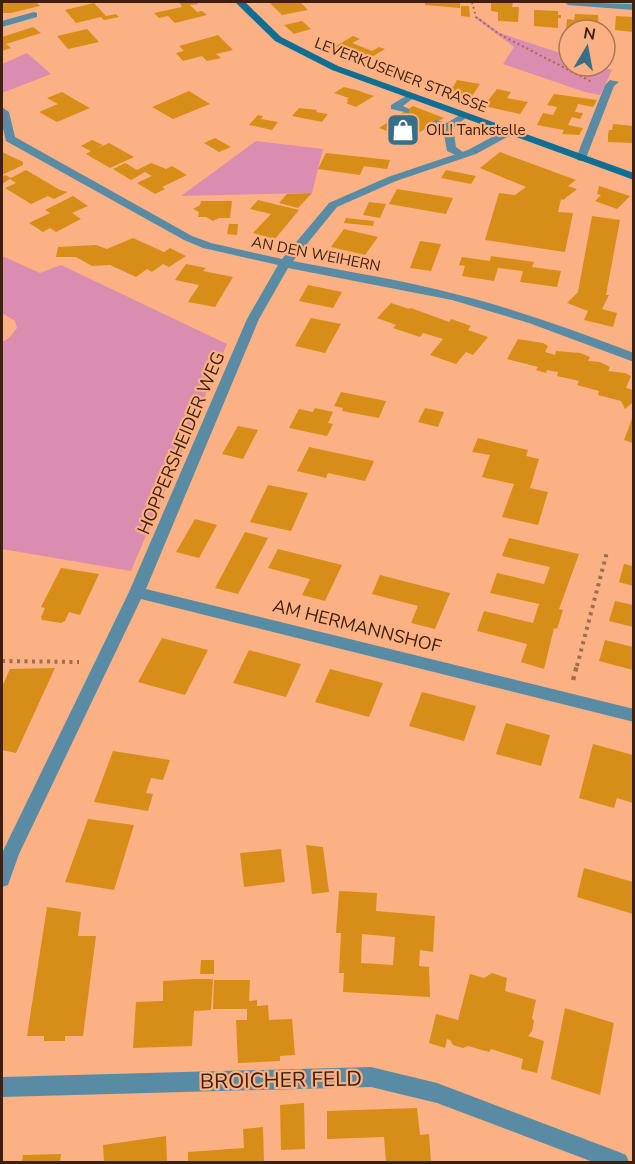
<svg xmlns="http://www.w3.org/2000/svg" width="635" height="1164" font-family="'Nunito Sans',sans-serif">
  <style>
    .green { fill: #db8db0 }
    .building { fill: #d68e18; fill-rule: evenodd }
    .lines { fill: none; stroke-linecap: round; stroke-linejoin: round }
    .path-far2 { stroke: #a16d4b; stroke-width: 2; stroke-dasharray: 2 3; stroke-linecap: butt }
    .path-far1 { stroke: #a16d4b; stroke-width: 4; stroke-dasharray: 3 4.5; stroke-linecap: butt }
    .path { stroke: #a16d4b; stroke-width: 4.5; stroke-dasharray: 4 5; stroke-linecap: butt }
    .service { fill: #5a8ba5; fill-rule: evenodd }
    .minor { fill: #5a8ba5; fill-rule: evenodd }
    .secondary { fill: #106e94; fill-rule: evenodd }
    .labels { text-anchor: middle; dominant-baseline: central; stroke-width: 4.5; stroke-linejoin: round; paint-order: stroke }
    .far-street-label { font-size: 15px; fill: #3d210e; stroke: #fbb183 }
    .far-poi-label { font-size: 15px; fill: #3d210e; stroke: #fbb183; text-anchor: start }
    .street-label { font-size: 18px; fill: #3d210e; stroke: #fbb183 }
    .near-street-label { font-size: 21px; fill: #3d210e; stroke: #fbb183 }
  </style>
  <rect width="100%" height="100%" fill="#fbb183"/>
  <path class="green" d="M474 17H478L500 33 569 56V66H599L612 70 600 95 585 92 503 64 514 47Z
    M27 53 51 74 2 93V64Z
    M256 141 323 149 312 193 181 196Z
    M2 256 40 273 61 265 227 344 131 571 2 549V342L9 338 17 328 15 321 2 313Z"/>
  <path class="building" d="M2 2H36L40 6 11 13H2Z
    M179 2H196L198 4 190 5 197 12 202 11 207 15 175 23 168 16 159 18 154 13 182 7Z
    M269 2H300L308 10 282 15Z
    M425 2H460V8L425 5Z
    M491 2H513L512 7H519L518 22 498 21V12L491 11Z
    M94 3 106 16 116 14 119 17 104 20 101 17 76 23 65 10Z
    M461 6H469L470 17 461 16Z
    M534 10 558 11V15H561V18H558V28L534 26Z
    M575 14 598 15 599 30 566 29 567 19 574 20Z
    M616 16 633 17V32L615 30Z
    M302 21 311 29 294 34 284 25Z
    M33 27 41 33 6 44 11 48 2 51V37Z
    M87 29 99 42 68 49 57 36Z
    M218 35 233 50 216 54 221 58 207 61 202 56 183 61 176 53 184 51 179 46Z
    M353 36 360 39 352 43 372 51 379 47 385 49 362 63 329 50Z
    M457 80 480 84 468 102 447 98Z
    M344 87 356 90 374 96 356 107 346 103 349 101 346 100 349 98 334 93Z
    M497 89 511 92 507 98 528 102 520 114 484 106Z
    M189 91 210 104 173 119 152 107Z
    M62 92 72 98 90 108 57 122 39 112 58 104 47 98Z
    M554 94 597 100 593 107 578 104 575 112 583 113 580 119 572 117 568 125 583 128 579 135 562 134 564 130 537 125 543 113 553 115 557 107 547 105Z
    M413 106 444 118 408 139 379 128Z
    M299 108 317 110 316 112 328 114 322 122 292 116Z
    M258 115 263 116 261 119 278 122 272 130 249 125Z
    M613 124 633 126V143L608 142V134L609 130H612Z
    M215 138 231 147 219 152 204 143Z
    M92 140 103 145 96 149 109 143 134 157 110 168 86 154 91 151 81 146Z
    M2 152 23 162V165L2 175Z
    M500 152 576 180 568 186 577 189 563 200 561 199 558 212 573 213 565 252 485 240 499 193 515 195 526 187 480 168Z
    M326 153 390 160 387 169 364 166 360 175 318 169Z
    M125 163 137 170 151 163 166 169 172 166 187 175 162 187 165 189 155 194 137 183 152 176 145 172 131 180 113 169Z
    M26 170 60 190 68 192 54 199 48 196 31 204 5 188 16 183 10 179 2 184V177L5 175 11 178Z
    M446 170 476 176 471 184 441 178Z
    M599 186 630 196 617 209 595 201 601 195 597 194Z
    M397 189 453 198 446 214 389 204Z
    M312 193 298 208 279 203 287 194Z
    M73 196 88 206 72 213 81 219 56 232 50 228 43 232 29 223 50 213 45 210Z
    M258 200 299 210 275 239 253 233 271 214 250 209Z
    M201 201H232L230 218H219L213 221 206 217H198L199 212 193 209 200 205Z
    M369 202 386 204 380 218 363 215Z
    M592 216 620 220 606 295H609L602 309 617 313 613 327 584 320 588 311 567 303 578 292Z
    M346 218 374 221 373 226 344 223Z
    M229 224H238L237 235 227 234Z
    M344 229 378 237 365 255 331 247Z
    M133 238 164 252 170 248 186 256 169 267 163 264 152 272 147 269 136 277 110 265 92 266 76 257H56L58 247 96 245 107 249Z
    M420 241 441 244 431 271 410 268Z
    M491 256 534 262 532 267 561 271 557 287 520 282 523 271 498 268 494 281 462 276 465 266 459 265 462 257 490 261Z
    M186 264 206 268 203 271 233 277 215 307 188 302 199 285 175 280Z
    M308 285 342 292 333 308 299 301Z
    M391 303 409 309 411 308 449 322 451 319 471 326 468 330 488 337 473 355 466 352 456 364 430 355 443 339 423 333 420 337 393 328 396 325 377 318Z
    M311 318 341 324 325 353 295 346Z
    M518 339 543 343 548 346 545 352 555 355 556 351 580 353 590 357 588 361 600 362 610 367 608 371 625 373 631 376 626 388 633 390 632 403 625 409 621 401 598 395 599 391 577 385 579 381 557 376 558 372 547 370 546 373 536 370 538 367 507 359Z
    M341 392 386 401 379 418 342 411 343 408 334 406Z
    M315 408 333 412 328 423 333 424 327 436 289 428 299 409 313 412Z
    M425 408 444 412 438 427 418 422Z
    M633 416V443L624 440Z
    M238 426 258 430 243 459 222 454Z
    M478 438 528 450 526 456 539 459 530 488 548 492 538 525 502 517 514 484 482 477 490 455 472 452Z
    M309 447 374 461 365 481 328 473 326 478 297 471Z
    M268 485 308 493 291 531 250 522Z
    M195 519 217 525 199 558 176 552Z
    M245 532 268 538 238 594 215 588Z
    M509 538 579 554 559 609 563 610 557 629 554 628 544 669 521 662 527 644 477 631 484 611 533 623 539 604 490 593 497 573 544 584 550 567 502 556Z
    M278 549 342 565 325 601 302 595 310 579 268 568Z
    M624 564 633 566V586L619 582Z
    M61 568 99 574 80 615 69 612 65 621 61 623 42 620 41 617 45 608 41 607Z
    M380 575 450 593 435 629 411 623 418 606 372 594Z
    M615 601 633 605V627L609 621Z
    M162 638 208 650 185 695 138 682Z
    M605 640 633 647V670L599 661Z
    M249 650 301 664 286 697 233 683Z
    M55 668 16 753 2 750V687L10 669Z
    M330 669 383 683 369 717 315 702Z
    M422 692 476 706 464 741 409 726Z
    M506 723 550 735 541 766 496 754Z
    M593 744 633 755V803L617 798 614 808 579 798Z
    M113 751 170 760 163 780 151 778 146 793 153 794 148 811 94 802Z
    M88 819 134 825 114 890 65 882Z
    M306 845 323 847 329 892 312 894Z
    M281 849 285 882 244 887 240 853Z
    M584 868 633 882V914L577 897Z
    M339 891 377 893 376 911 435 916 433 952 420 950 419 966 429 967 430 997 343 992 344 973H339L341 933H336ZM362 934 395 937 393 965 361 963Z
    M47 907 81 912 78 936H96L83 1036H65V1041H44V1036H27Z
    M201 960H214V974H200Z
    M492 973 507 978 505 991 536 1000 532 1018 534 1021 532 1031 528 1036 544 1041 537 1073 521 1069 523 1059 491 1049 489 1052 468 1046 463 1048 453 1045 450 1040 447 1039 445 1048 429 1043 436 1014 458 1020 470 974 484 978Z
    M195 979H213L211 1010 194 1011 192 1046 133 1048 136 1002 163 1001V981Z
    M214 980H250L249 1001 257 1000V1006L268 1005 269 1020 292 1019 295 1055 280 1056V1061L238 1063 236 1020H247V1009H213Z
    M565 1008 614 1023 600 1095 551 1079Z
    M304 1103 305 1149 281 1150 280 1105Z
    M417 1108 420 1135 429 1134 431 1162H386L384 1137 327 1139V1111Z
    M263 1127 264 1162H188V1152L244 1148 243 1129Z
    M166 1136 167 1162H104L103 1145Z
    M61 1154 60 1162H22L23 1155Z"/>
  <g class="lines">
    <path class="path-far2" d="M472 2 476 17 499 34 592 82"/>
    <path class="path-far1" d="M2 661 79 662
      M577 666 607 552"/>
    <path class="path" d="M573 680 577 665"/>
    <path class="service" d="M411 93 416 96 403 106 409 109V113L391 109V105Z
      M463 113 468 116 453 128 456 147 467 155 462 158 447 151 443 129 431 123 436 120 447 123Z"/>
    <path class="minor" d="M564 2 634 4V10L568 5Z
      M34 12 37 13V17L2 27V21Z
      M610 80 619 82 614 86 586 158 581 161 577 160 576 158 605 85Z
      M2 107 9 112 15 137 192 236 211 243 282 259 329 203 388 177 468 150 505 130H513V134L476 154 396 181 337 207 293 261C348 272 404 280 459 295 519 310 576 331 634 353V362L529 323 452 300 288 268 259 319 146 589 634 709V722L141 599 19 854 8 885 2 887V853L129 592 247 319 278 265 203 248 184 240 6 141 2 124Z
      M371 1067 437 1083 619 1152 626 1155 629 1162H593L437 1103 371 1087 2 1097V1077Z"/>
    <path class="secondary" d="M235 2H245L281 37 338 66 634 173V180L332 70 275 41Z"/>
  </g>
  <defs>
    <g id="shop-square" transform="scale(1.725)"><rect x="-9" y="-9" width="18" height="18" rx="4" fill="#376e88" stroke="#fbb183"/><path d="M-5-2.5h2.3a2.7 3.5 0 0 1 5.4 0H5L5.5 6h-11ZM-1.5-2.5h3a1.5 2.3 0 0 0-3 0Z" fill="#fff"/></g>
  </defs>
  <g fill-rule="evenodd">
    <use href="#shop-square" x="403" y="130"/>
  </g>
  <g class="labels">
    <g class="far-street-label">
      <text transform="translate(401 75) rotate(21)">LEVERKUSENER STRASSE</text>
      <text transform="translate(316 254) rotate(11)">AN DEN WEIHERN</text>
    </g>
    <g class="far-poi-label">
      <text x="426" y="130">OIL! Tankstelle</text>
    </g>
    <g class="street-label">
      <text transform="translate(181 443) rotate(-67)">HOPPERSHEIDER WEG</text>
      <text transform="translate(357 626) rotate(14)">AM HERMANNSHOF</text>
    </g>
    <g class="near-street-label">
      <text transform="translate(281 1080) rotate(-1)">BROICHER FELD</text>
    </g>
  </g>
  <rect width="635" height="1164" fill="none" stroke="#3d210e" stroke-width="6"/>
  <g transform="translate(587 48) rotate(10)"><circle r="28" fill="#fbb183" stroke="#af7754" stroke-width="1.5"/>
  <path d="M0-4.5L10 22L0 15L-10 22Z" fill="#376e88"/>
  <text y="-9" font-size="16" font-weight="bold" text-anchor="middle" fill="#3d210e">N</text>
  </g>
</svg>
